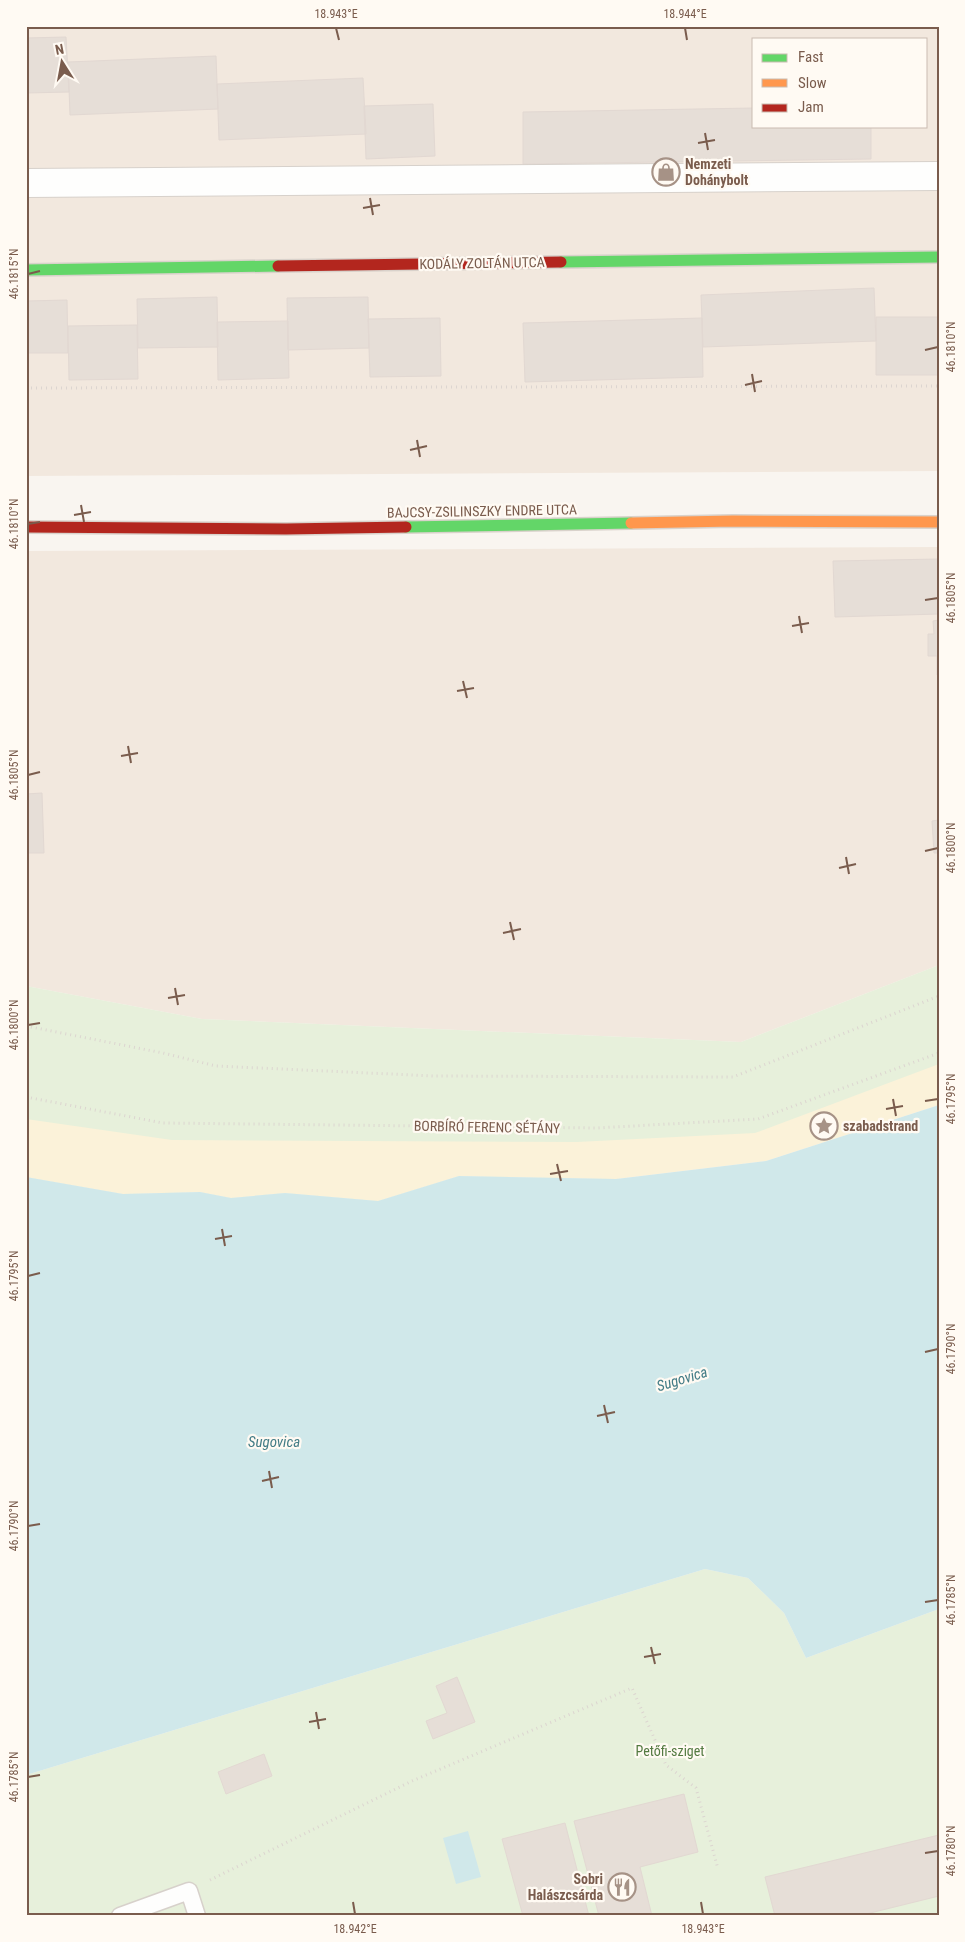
<svg xmlns="http://www.w3.org/2000/svg" width="965" height="1942" font-family="'Roboto Condensed',sans-serif">
  <style>
    .residential { fill: #f2e8de; fill-rule: evenodd }
    .green { fill: #e7f0db }
    .sand { fill: #fbf2d9 }
    .water { fill: #d0e8ea }
    .building { fill: #e6ded7; stroke: #e2d8d2 }
    .lines { fill: none; stroke-linecap: round; stroke-linejoin: round }
    .lane-casing { stroke: #d7d1cb; stroke-width: 19 }
    .street-casing { stroke: #d7d1cb; stroke-width: 30 }
    .fast-casing { stroke: #d9d2cb; stroke-width: 14 }
    .slow-casing { stroke: #d9d2cb; stroke-width: 14 }
    .jam-casing { stroke: #d9d2cb; stroke-width: 14 }
    .path { stroke: #dcd5d0; stroke-width: 3; stroke-dasharray: 1 4; stroke-linecap: butt }
    .lane { stroke: #fefefd; stroke-width: 16 }
    .street { stroke: #fefefd; stroke-width: 28 }
    .fast { stroke: #63d668; stroke-width: 11 }
    .slow { stroke: #ff974d; stroke-width: 11 }
    .jam { stroke: #b3261e; stroke-width: 11 }
    .ticks { fill: none; stroke: #7a5c4d; stroke-width: 2 }
    .labels { text-anchor: middle; dominant-baseline: central; stroke-width: 4.5; stroke-linejoin: round; paint-order: stroke }
    .poi-label { font-size: 14px; font-weight: bold; fill: #7a5c4d; stroke: #fffaf3; text-anchor: start }
    .street-label { font-size: 14px; fill: #7a5c4d; stroke: #fffaf3 }
    .park-label { font-size: 14px; fill: #537a41; stroke: #fffaf3 }
    .water-label { font-size: 15px; font-style: italic; fill: #437c86; stroke: #fffaf3 }
    .neatline { fill: none; stroke: #7a5c4d; stroke-width: 2 }
    .ticks-label { font-size: 12px; text-anchor: middle; fill: #7a5c4d }
  </style>
  <rect width="100%" height="100%" fill="#f9f5f0"/>
  <path class="residential" d="M26 26H939V471L26 476ZM754 39H926V126H754Z
    M939 547V965L741 1042 202 1019 26 986V551Z"/>
  <path class="green" d="M939 965V1105L616 1179 459 1176 378 1201 285 1193 231 1198 200 1192 123 1194 26 1177V986L202 1019 741 1042Z
    M705 1569 748 1578 784 1613 806 1658 939 1609V1916H26V1775Z"/>
  <path class="sand" d="M939 1064V1105L766 1161 616 1179 459 1176 378 1201 285 1193 231 1198 200 1192 123 1194 26 1177V1119L172 1140 577 1142 755 1133Z"/>
  <path class="water" d="M939 1105V1609L806 1658 784 1613 748 1578 705 1569 26 1775V1177L123 1194 200 1192 231 1198 285 1193 378 1201 459 1176 616 1179 766 1161Z
    M468 1831 481 1877 456 1884 443 1838Z"/>
  <path class="building" d="M66 37 69 92 26 93V38Z
    M216 56 218 109 70 115 68 62Z
    M363 78 366 134 219 140 217 84Z
    M433 104 435 156 366 159 364 106Z
    M754 108V126H871V159L523 164V112Z
    M874 288 876 341 703 347 701 295Z
    M217 297 218 347 138 348 137 299Z
    M368 297 369 348 288 350 287 298Z
    M67 300 68 353H26V301Z
    M876 317H939V375H876Z
    M440 318 441 376 370 377 368 319Z
    M702 318 703 377 525 382 523 323Z
    M288 321 289 378 218 380 217 322Z
    M137 325 138 379 69 380 68 326Z
    M939 559V614L835 617 833 561Z
    M939 620V675H937V656H928V634H934L933 621Z
    M42 793 44 853H26V794Z
    M939 820V853H934L932 821Z
    M457 1677 475 1722 433 1739 426 1721 447 1713 436 1686Z
    M264 1754 272 1776 226 1794 218 1772Z
    M684 1794 698 1852 640 1867 652 1916H599L574 1821Z
    M565 1823 589 1916H523L502 1839Z
    M939 1835V1896L858 1916H775L765 1877Z"/>
  <g class="lines">
    <g class="lane-casing">
      <path id="lane" d="M120 1916 189 1891 197 1916"/>
    </g>
    <g class="street-casing">
      <path id="street" d="M26 183 939 176"/>
    </g>
    <g class="fast-casing">
      <path id="fast" d="M561 262 939 257
        M26 270 278 266
        M406 527 631 523"/>
    </g>
    <g class="slow-casing">
      <path id="slow" d="M631 523 733 521 939 522"/>
    </g>
    <g class="jam-casing">
      <path id="jam" d="M278 266 561 262
        M26 527 286 529 406 527"/>
    </g>
    <path class="path" d="M26 388 939 386
      M26 1026 163 1053 216 1066 434 1076 733 1077 939 996
      M26 1097 163 1123 597 1128 758 1119 939 1053
      M210 1880 412 1781 632 1688 666 1765 696 1788 718 1869"/>
    <use href="#lane" class="lane"/>
    <use href="#street" class="street"/>
    <use href="#fast" class="fast"/>
    <use href="#slow" class="slow"/>
    <use href="#jam" class="jam"/>
  </g>
  <path class="ticks" d="M336 28 339 40M685 28 687 40M705 133 708 150M698 143 715 140M370 198 373 215M363 208 380 205M28 274 40 271M925 350 938 347M752 374 755 392M745 385 762 381M417 440 420 457M410 450 427 446M81 505 84 522M74 515 91 512M28 524 40 522M925 600 938 598M799 616 802 633M792 626 809 623M463 681 467 698M457 691 474 688M128 746 131 763M121 756 138 753M28 775 40 772M925 851 938 848M846 857 849 874M839 868 856 864M510 922 514 940M503 933 521 929M175 988 178 1005M168 998 185 995M28 1025 40 1023M893 1099 896 1116M925 1101 938 1099M886 1109 903 1106M557 1164 561 1181M550 1174 568 1171M222 1229 225 1246M215 1239 232 1236M28 1276 40 1273M925 1352 938 1349M604 1405 608 1423M597 1416 615 1412M269 1471 272 1488M262 1481 279 1477M28 1526 40 1524M925 1602 938 1600M651 1647 655 1664M644 1657 661 1654M316 1712 319 1729M309 1722 326 1719M28 1777 40 1775M925 1853 938 1851M353 1902 355 1914M701 1902 703 1914"/>
  <defs>
    <g id="shop-ring" transform="scale(1.4375)"><circle r="9.5" fill="#fffaf3" stroke="#a69286" stroke-width="1.5"/><path d="M-5-2.5h2.3a2.7 3.5 0 0 1 5.4 0H5L5.5 6h-11ZM-1.5-2.5h3a1.5 2.3 0 0 0-3 0Z" fill="#a69286"/></g>
    <g id="sight-ring" transform="scale(1.4375)"><circle r="9.5" fill="#fffaf3" stroke="#a69286" stroke-width="1.5"/><path d="M0-6L1.8-2.2L6-1.7L2.9 1.2L3.7 5.4L0 3.3L-3.7 5.4L-2.9 1.2L-6-1.7L-1.8-2.2Z" fill="#a69286"/></g>
    <g id="restaurant-ring" transform="scale(1.4375)"><circle r="9.5" fill="#fffaf3" stroke="#a69286" stroke-width="1.5"/><path d="M-5-6h1v4h1v-4h1v4h1v-4h1v5L-1.5 .5V6h-2V.5L-5-1ZM5-6V6H3V1.5H1.5Q1.5-4 5-6Z" fill="#a69286"/></g>
  </defs>
  <g fill-rule="evenodd">
    <use href="#shop-ring" x="666" y="172"/>
    <use href="#sight-ring" x="824" y="1126"/>
    <use href="#restaurant-ring" x="622" y="1887"/>
  </g>
  <g class="labels">
    <g class="poi-label">
      <text x="685" y="164">Nemzeti<tspan x="685" dy="16">Dohánybolt</tspan></text>
      <text x="843" y="1126">szabadstrand</text>
      <text x="603" y="1879" text-anchor="end">Sobri<tspan x="603" dy="16">Halászcsárda</tspan></text>
    </g>
    <g class="street-label">
      <text transform="translate(482 263) rotate(-1)">KODÁLY ZOLTÁN UTCA</text>
      <text transform="translate(482 511) rotate(-1)">BAJCSY-ZSILINSZKY ENDRE UTCA</text>
      <text transform="translate(487 1127) rotate(1)">BORBÍRÓ FERENC SÉTÁNY</text>
    </g>
    <g class="park-label">
      <text x="670" y="1751">Petőfi-sziget</text>
    </g>
    <g class="water-label">
      <text transform="translate(682 1379) rotate(-17)">Sugovica</text>
      <text x="274" y="1442">Sugovica</text>
    </g>
  </g>
  <rect width="965" height="1942" fill="none" stroke="#fffaf3" stroke-width="55"/>
  <rect x="752" y="38" width="175" height="90" fill="#fffaf3" stroke="#cabbb1"/>
  <rect x="762" y="54" width="25" height="8" fill="#63d668" stroke="#cabbb1"/>
  <text x="798" y="62" font-size="15" fill="#7a5c4d">Fast</text>
  <rect x="762" y="79" width="25" height="8" fill="#ff974d" stroke="#cabbb1"/>
  <text x="798" y="88" font-size="15" fill="#7a5c4d">Slow</text>
  <rect x="762" y="104" width="25" height="8" fill="#b3261e" stroke="#cabbb1"/>
  <text x="798" y="112" font-size="15" fill="#7a5c4d">Jam</text>
  <g transform="translate(62 62) rotate(349)" stroke="#fffaf3" stroke-width="4" paint-order="stroke">
  <path d="M0-4L9 19L0 12L-9 19Z" fill="#7a5c4d"/>
  <text y="-8" font-size="14" font-weight="bold" text-anchor="middle" fill="#7a5c4d">N</text>
  </g>
  <rect x="28" y="28" width="910" height="1886" class="neatline"/>
  <g class="ticks-label">
    <text x="336" y="18">18.943°E</text>
    <text x="685" y="18">18.944°E</text>
    <text transform="translate(14 274) rotate(-90)" y="4">46.1815°N</text>
    <text transform="translate(951 347) rotate(-90)" y="4">46.1810°N</text>
    <text transform="translate(14 524) rotate(-90)" y="4">46.1810°N</text>
    <text transform="translate(951 598) rotate(-90)" y="4">46.1805°N</text>
    <text transform="translate(14 775) rotate(-90)" y="4">46.1805°N</text>
    <text transform="translate(951 848) rotate(-90)" y="4">46.1800°N</text>
    <text transform="translate(14 1025) rotate(-90)" y="4">46.1800°N</text>
    <text transform="translate(951 1099) rotate(-90)" y="4">46.1795°N</text>
    <text transform="translate(14 1276) rotate(-90)" y="4">46.1795°N</text>
    <text transform="translate(951 1349) rotate(-90)" y="4">46.1790°N</text>
    <text transform="translate(14 1526) rotate(-90)" y="4">46.1790°N</text>
    <text transform="translate(951 1600) rotate(-90)" y="4">46.1785°N</text>
    <text transform="translate(14 1777) rotate(-90)" y="4">46.1785°N</text>
    <text transform="translate(951 1851) rotate(-90)" y="4">46.1780°N</text>
    <text x="355" y="1933">18.942°E</text>
    <text x="703" y="1933">18.943°E</text>
  </g>
</svg>
